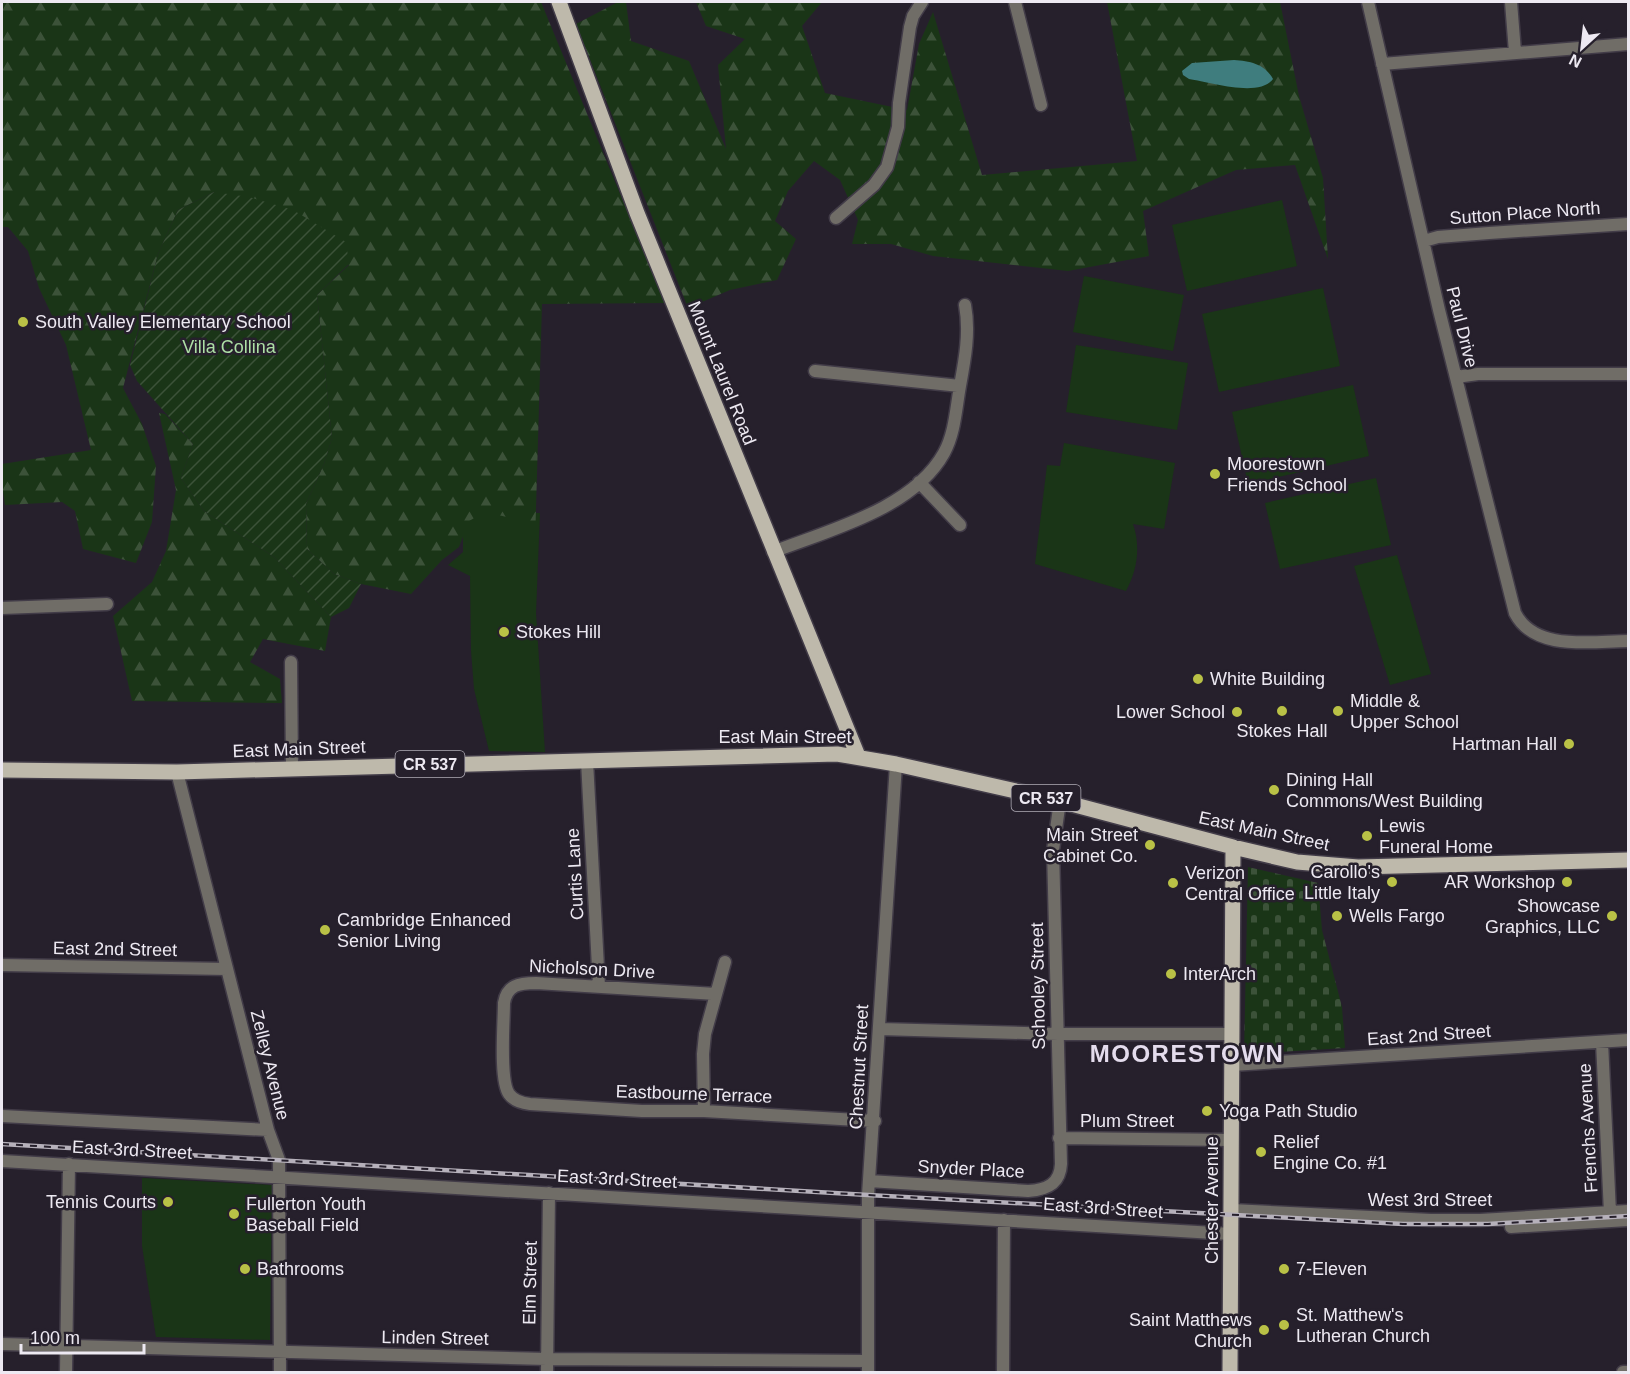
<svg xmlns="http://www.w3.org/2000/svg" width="1630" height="1374" font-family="Helvetica,sans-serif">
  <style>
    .green { fill: #1a3517 }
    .forest { fill: url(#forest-firs) }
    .cemetery { fill: url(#cemetery-stones) }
    .garden { fill: url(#garden-furrows) }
    .water { fill: #3f7d7e }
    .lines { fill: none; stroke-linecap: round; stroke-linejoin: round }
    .minor-casing { stroke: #423c48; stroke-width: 15 }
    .major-casing { stroke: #423c48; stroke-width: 18 }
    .minor { stroke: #706d67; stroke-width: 12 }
    .major { stroke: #beb9ab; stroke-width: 15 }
    .rail-casing { stroke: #b6b1bb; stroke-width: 4.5 }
    .rail { stroke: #26202c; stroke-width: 2; stroke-dasharray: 7; stroke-linecap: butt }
    .poi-dot { fill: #b9c146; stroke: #26202c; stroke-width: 2 }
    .labels { text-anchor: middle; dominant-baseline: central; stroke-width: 5; stroke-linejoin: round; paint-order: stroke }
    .shield { fill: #26202c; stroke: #b1adb7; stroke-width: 1.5 }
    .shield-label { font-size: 16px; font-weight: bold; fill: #ede9f2 }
    .street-label { font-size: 18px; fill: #ede9f2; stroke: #26202c }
    .poi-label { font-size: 18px; fill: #ede9f2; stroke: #26202c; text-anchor: start }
    .park-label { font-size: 18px; fill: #addfa5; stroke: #26202c }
    .district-label { font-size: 24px; font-weight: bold; letter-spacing: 1.5px; fill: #e4dced; stroke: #26202c }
  </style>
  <defs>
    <pattern id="forest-firs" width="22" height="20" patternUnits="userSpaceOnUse" patternTransform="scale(1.5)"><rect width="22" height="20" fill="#1a3517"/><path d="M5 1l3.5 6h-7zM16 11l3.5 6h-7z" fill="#3c5239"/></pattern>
    <pattern id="cemetery-stones" width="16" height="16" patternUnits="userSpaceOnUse" patternTransform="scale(1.5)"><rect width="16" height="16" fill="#1a3517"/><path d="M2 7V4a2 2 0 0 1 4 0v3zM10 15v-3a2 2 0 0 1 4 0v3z" fill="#3c5239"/></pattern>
    <pattern id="garden-furrows" width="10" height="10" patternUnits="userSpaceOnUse" patternTransform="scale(1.5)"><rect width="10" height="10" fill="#1a3517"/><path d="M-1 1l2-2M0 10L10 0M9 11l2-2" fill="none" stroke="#3c5239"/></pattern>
  </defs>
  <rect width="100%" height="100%" fill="#26202c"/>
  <path class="green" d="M1282 200 1297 266 1187 291 1172 225Z
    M1084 276 1184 295 1173 351 1073 332Z
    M1323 288 1340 366 1219 392 1202 314Z
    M1076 345 1188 363 1177 430 1066 412Z
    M1353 385 1369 456 1248 484 1232 412Z
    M1064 443 1175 463 1164 529 1133 524C1141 547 1137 571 1126 591L1035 564 1047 465 1060 466Z
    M1376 478 1391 545 1280 569 1265 503Z
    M463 511 540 513 536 613 545 752 489 751 474 689 471 651 470 576 448 565 463 552Z
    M1397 555 1431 674 1390 685 1354 566Z
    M142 1178 272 1185 270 1340 156 1337 142 1246Z"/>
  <path class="forest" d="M2 2H541L665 303 542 304 535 543 524 521 485 512 469 521 459 547 442 560 411 594 361 584 334 574 307 549 306 504 324 464 332 438 317 295 349 265 214 192 178 210 158 254 123 388 142 424 156 466 152 522 136 563 83 549 75 511 62 502 5 505 2 485V464L91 450 66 345 39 288 28 251 8 227H2Z
    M618 2H626L631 41 689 61 726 149 718 65 745 39 706 26 696 2H822L802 26 825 93 907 110 919 44 933 12 982 175 1137 161 1107 2H1280L1299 96 1323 178 1328 259 1295 165 1236 170 1143 211 1149 256 1068 271 933 256 891 244H852L858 220 840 180 814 161 788 191 775 221 796 239 777 280 730 290 688 308 576 24Z
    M159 413 165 414 193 444 181 478 204 511 274 557 331 617 325 651 263 639 250 662 280 679 282 703 132 701 113 616 152 582 166 551 176 490Z"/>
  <path class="cemetery" d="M1248 867 1318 883 1322 930 1342 1007 1345 1048 1244 1054Z"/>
  <path class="garden" d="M214 192 249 197 293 210 346 242 349 264 317 295 332 438 324 464 306 504 307 549 334 574 361 584 349 608 331 617 274 557 204 511 181 478 193 444 137 381 130 365 158 254 178 210Z"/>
  <path class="water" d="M1234 60C1250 61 1265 64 1273 79 1259 98 1210 82 1189 79L1183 75 1182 71 1192 63Z"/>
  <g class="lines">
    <g class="minor-casing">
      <path id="minor" d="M1015 2 1041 105
        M1368 2 1439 310 1515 613C1535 652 1592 641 1628 641
        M1511 2 1515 52
        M1382 64 1628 44
        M836 218 874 185 887 167 898 127 899 103 910 27 913 16 922 2
        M1424 241 1438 237 1489 233 1628 224
        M815 371 960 386
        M1456 377 1478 374H1628
        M919 482 960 525
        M773 552C829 530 913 509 944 453 955 433 956 408 960 386 965 359 970 332 965 305
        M2 608 107 604
        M291 662 292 768
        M587 761 599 986
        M177 772 268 1130 279 1160 280 1372
        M2 965 227 969
        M716 994 536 983C519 983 507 985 504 1003 504 1022 499 1080 509 1094 514 1101 521 1103 530 1104L642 1111H704L875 1121
        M880 1029 1058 1034H1232
        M1602 1042 1610 1213
        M1232 1065 1628 1040
        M704 1111 703 1054 705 1034 725 962
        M2 1116 268 1130
        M1059 1138 1231 1140
        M2 1161 1231 1234
        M869 1181 1028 1191C1047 1190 1060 1184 1061 1164L1053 850 1060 801
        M1232 1210 1431 1220H1480L1628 1211
        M1511 1227 1628 1220
        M2 1344 547 1359 868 1361
        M66 1372 69 1164
        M547 1372 549 1193
        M868 1372V1195L896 764
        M1003 1372 1004 1220
        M1623 1372H1628"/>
    </g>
    <g class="major-casing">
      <path id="major" d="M559 2 637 213 858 756
        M2 770 177 772 837 754 896 764 1060 801 1233 847 1297 862 1358 867 1628 860
        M1230 1372 1233 847"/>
    </g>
    <use href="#minor" class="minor"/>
    <use href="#major" class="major"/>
    <g class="rail-casing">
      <path id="rail" d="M2 1144 868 1195 1403 1224H1488L1628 1216"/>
    </g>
    <use href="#rail" class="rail"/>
  </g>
  <g class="poi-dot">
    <circle cx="23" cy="322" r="6"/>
    <circle cx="1215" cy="474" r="6"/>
    <circle cx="504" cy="632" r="6"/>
    <circle cx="1198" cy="679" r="6"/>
    <circle cx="1282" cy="711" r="6"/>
    <circle cx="1338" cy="711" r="6"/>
    <circle cx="1237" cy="712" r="6"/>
    <circle cx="1569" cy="744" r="6"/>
    <circle cx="1274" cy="790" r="6"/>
    <circle cx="1367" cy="836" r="6"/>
    <circle cx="1150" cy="845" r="6"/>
    <circle cx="1392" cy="882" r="6"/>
    <circle cx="1567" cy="882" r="6"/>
    <circle cx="1173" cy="883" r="6"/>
    <circle cx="1337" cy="916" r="6"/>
    <circle cx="1612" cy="916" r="6"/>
    <circle cx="325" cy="930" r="6"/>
    <circle cx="1171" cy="974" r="6"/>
    <circle cx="1207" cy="1111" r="6"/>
    <circle cx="1261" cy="1152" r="6"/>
    <circle cx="168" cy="1202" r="6"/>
    <circle cx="234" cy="1214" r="6"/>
    <circle cx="245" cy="1269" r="6"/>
    <circle cx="1284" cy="1269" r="6"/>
    <circle cx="1284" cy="1325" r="6"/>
    <circle cx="1264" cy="1330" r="6"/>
  </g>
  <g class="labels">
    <g class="shield">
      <rect x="395.5" y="751" width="69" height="26" rx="4.5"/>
      <rect x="1011.5" y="785" width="69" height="26" rx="4.5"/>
    </g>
    <g class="shield-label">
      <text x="430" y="764">CR 537</text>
      <text x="1046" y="798">CR 537</text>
    </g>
    <g class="street-label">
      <text transform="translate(1525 213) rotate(-4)">Sutton Place North</text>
      <text transform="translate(1462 327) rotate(76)">Paul Drive</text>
      <text transform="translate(722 373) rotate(68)">Mount Laurel Road</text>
      <text x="785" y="737">East Main Street</text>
      <text transform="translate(299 749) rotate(-2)">East Main Street</text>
      <text transform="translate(1264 831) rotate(12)">East Main Street</text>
      <text transform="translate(575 874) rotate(-93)">Curtis Lane</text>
      <text transform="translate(115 949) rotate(1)">East 2nd Street</text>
      <text transform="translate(592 969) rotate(3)">Nicholson Drive</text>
      <text transform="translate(1038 986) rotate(-91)">Schooley Street</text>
      <text transform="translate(1429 1035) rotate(-4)">East 2nd Street</text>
      <text transform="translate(270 1065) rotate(76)">Zelley Avenue</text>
      <text transform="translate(859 1067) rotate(-87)">Chestnut Street</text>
      <text transform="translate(694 1094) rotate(2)">Eastbourne Terrace</text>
      <text x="1127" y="1121">Plum Street</text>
      <text transform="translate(1588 1128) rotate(-93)">Frenchs Avenue</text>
      <text transform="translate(132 1150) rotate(3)">East 3rd Street</text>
      <text transform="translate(971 1169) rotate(3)">Snyder Place</text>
      <text transform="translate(617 1179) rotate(3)">East 3rd Street</text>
      <text transform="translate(1212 1200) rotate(-90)">Chester Avenue</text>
      <text x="1430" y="1200">West 3rd Street</text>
      <text transform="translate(1103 1208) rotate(4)">East 3rd Street</text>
      <text transform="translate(530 1283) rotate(-89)">Elm Street</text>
      <text transform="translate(435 1338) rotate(1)">Linden Street</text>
    </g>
    <g class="poi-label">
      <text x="35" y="322">South Valley Elementary School</text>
      <text x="1227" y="464">Moorestown<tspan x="1227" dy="21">Friends School</tspan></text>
      <text x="516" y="632">Stokes Hill</text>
      <text x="1210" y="679">White Building</text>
      <text x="1350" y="701">Middle &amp;<tspan x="1350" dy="21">Upper School</tspan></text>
      <text x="1225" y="712" text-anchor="end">Lower School</text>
      <text x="1282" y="731" text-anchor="middle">Stokes Hall</text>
      <text x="1557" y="744" text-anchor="end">Hartman Hall</text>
      <text x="1286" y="780">Dining Hall<tspan x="1286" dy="21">Commons/West Building</tspan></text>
      <text x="1379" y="826">Lewis<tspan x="1379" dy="21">Funeral Home</tspan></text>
      <text x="1138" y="835" text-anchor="end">Main Street<tspan x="1138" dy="21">Cabinet Co.</tspan></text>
      <text x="1380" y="872" text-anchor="end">Carollo's<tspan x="1380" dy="21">Little Italy</tspan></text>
      <text x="1185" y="873">Verizon<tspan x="1185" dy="21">Central Office</tspan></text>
      <text x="1555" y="882" text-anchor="end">AR Workshop</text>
      <text x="1600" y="906" text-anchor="end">Showcase<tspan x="1600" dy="21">Graphics, LLC</tspan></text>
      <text x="1349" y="916">Wells Fargo</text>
      <text x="337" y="920">Cambridge Enhanced<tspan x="337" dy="21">Senior Living</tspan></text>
      <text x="1183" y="974">InterArch</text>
      <text x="1219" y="1111">Yoga Path Studio</text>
      <text x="1273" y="1142">Relief<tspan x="1273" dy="21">Engine Co. #1</tspan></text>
      <text x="156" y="1202" text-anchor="end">Tennis Courts</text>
      <text x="246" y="1204">Fullerton Youth<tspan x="246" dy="21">Baseball Field</tspan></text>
      <text x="257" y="1269">Bathrooms</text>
      <text x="1296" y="1269">7-Eleven</text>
      <text x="1296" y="1315">St. Matthew's<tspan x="1296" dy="21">Lutheran Church</tspan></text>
      <text x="1252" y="1320" text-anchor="end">Saint Matthews<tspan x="1252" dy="21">Church</tspan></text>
    </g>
    <g class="park-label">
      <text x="229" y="347">Villa Collina</text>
    </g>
    <g class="district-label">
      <text x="1187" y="1053">MOORESTOWN</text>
    </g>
  </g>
  <rect width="1630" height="1374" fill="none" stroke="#ede9f2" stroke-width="6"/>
  <g transform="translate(1582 48) rotate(207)" stroke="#26202c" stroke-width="4.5" paint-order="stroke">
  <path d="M0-4.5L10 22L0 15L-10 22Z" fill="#ede9f2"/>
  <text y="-9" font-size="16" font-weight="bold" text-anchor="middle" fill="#ede9f2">N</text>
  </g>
  <path d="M21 1344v9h123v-9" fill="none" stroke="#ede9f2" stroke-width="3"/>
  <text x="30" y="1344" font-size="18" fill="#ede9f2" stroke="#26202c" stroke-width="4.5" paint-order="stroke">100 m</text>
</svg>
